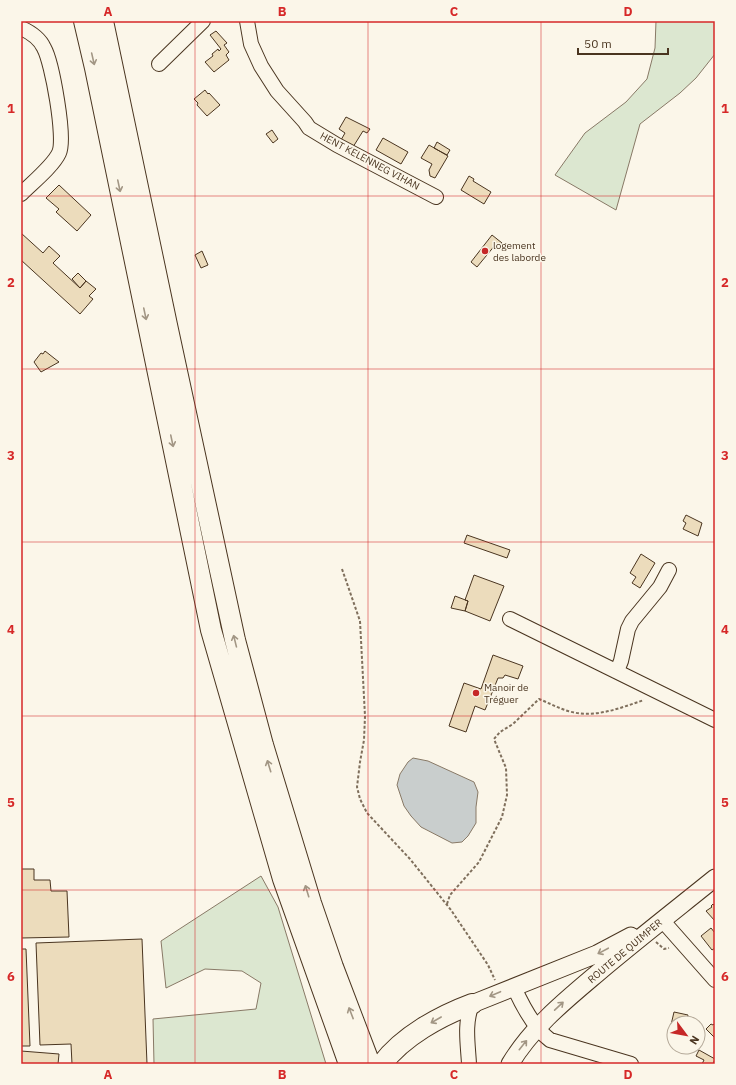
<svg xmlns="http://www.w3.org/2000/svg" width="736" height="1085" font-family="'IBM Plex Sans',sans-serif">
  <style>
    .green { fill: #dce7d0; stroke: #887966 }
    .water { fill: #c9cecd; stroke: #887966 }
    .building { fill: #ecdcbc; stroke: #4a3520 }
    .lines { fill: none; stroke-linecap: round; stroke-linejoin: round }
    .minor-casing { stroke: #4a3520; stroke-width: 16 }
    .major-casing { stroke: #4a3520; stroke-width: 19 }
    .highway-casing { stroke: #4a3520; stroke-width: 22 }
    .path { stroke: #7f6f5c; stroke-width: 2; stroke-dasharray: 3 2; stroke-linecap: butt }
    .minor { stroke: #fbf6e9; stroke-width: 14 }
    .major { stroke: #fbf6e9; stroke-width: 17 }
    .highway { stroke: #fbf6e9; stroke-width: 20 }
    .oneway { stroke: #a29684 }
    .grid { fill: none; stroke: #d62828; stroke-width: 1; stroke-opacity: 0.55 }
    .poi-dot { fill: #c62828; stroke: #fbf6e9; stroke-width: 1.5 }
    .labels { text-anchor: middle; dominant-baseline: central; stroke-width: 3; stroke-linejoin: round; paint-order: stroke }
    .street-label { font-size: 10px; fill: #4a3520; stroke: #fbf6e9 }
    .poi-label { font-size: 10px; fill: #4a3520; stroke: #fbf6e9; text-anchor: start }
    .neatline { fill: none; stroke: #d62828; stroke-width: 1.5 }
    .grid-label { font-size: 13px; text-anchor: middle; font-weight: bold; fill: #d62828 }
  </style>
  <rect width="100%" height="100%" fill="#fbf6e9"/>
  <path class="green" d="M656 21H715V54L696 78 680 93 640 124 616 210 555 175 585 133 626 102 647 79 655 48Z
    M261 876 278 907 326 1064H154L153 1019 256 1009 261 983 242 971 205 969 166 988 161 941Z"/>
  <path class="water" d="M413 758 428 761 474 782 478 792 476 807V823L468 836 462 842 452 843 421 827 411 816 404 806 397 785 400 774 408 762Z"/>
  <path class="building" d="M216 31 227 43 224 45 229 52 226 55 229 60 214 72 205 62 213 56 212 54 218 49 219 51 221 49 210 35Z
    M205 90 208 94 209 93 220 105 207 116 197 105 198 103 194 99Z
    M346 117 370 129 367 133 363 131 353 147 341 140 345 133 339 129Z
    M272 130 278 139 273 143 266 134Z
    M383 138 408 152 401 164 376 150Z
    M437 142 450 150 447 155 434 148Z
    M429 145 448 156 435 178 430 176 429 170 432 164 421 158Z
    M469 176 474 179 473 181 491 192 484 204 461 190Z
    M59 185 91 215 77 231 56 212 59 209 46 198Z
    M21 233 43 253 49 246 60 256 53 263 80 288 86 281 96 289 89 296 93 299 80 314 21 260Z
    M492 235 502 243 499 247 496 244 477 267 471 262Z
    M202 251 208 265 201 268 195 255Z
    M78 273 86 281 80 288 72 279Z
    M45 351 59 362 41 372 34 362 41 353 43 354Z
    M686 515 702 523 698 536 683 529 686 523 683 521Z
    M467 535 510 550 507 558 464 543Z
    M641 554 655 563 640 588 632 583 636 577 630 573Z
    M474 575 504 586 490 621 465 611 468 601 465 600Z
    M455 596 468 601 465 611 451 608Z
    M493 655 523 666 518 679 505 675 503 678H498L485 710 475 706 466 732 449 726 464 683 481 689Z
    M21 869H34V880H50L51 891H67L69 937 21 938Z
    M713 904V905L715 904V921L706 911 712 907 711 906Z
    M711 928 715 933V948L712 950 701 936Z
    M142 939 147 1064H72L71 1044 40 1045 36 943Z
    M21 949H26L30 1046H21Z
    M674 1012 688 1015 686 1023H674V1025H671Z
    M715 1023V1038L706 1029 711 1024 713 1025Z
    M699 1050 715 1059 713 1064H702L704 1060 696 1056Z
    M21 1051 59 1054 58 1064H21Z"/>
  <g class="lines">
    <g class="minor-casing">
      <path id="minor" d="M247 21 251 44 261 66 277 91 305 122 309 128 337 145 436 197
        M21 28C30 32 40 39 44 48 52 62 66 139 59 153 53 166 32 183 21 194
        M159 64 203 21
        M510 619 715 720
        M617 671 621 661 628 629 632 621 660 587 669 570
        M662 920 715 980
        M514 987C522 1005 534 1028 550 1040L631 1064
        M469 1064C468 1044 464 1024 472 1004"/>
    </g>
    <g class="major-casing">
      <path id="major" d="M472 1004 597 954 631 936
        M510 1064C534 1024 571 996 606 966 642 936 679 907 715 878"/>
    </g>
    <g class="highway-casing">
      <path id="highway" d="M84 21 95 68 211 630 283 879 349 1064
        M103 21 167 325 235 640 263 745 311 903 333 967 370 1064
        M382 1064C403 1036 440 1016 472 1004"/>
    </g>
    <path class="path" d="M342 569 360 621 365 716 364 740 360 762 357 787 360 799 367 813 410 859 451 910 488 965 495 980
      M447 904 450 895 479 862 502 817 507 795 506 768 494 739 500 732 513 724 539 699C549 703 558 708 568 711 594 719 620 708 644 700
      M656 942 664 949 669 948"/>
    <use href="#minor" class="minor"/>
    <use href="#major" class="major"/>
    <use href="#highway" class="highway"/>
  </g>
  <defs><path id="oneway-shaft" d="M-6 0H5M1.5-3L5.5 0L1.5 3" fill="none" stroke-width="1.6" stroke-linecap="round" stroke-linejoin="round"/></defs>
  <g class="oneway">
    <use href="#oneway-shaft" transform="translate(93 59) rotate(77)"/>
    <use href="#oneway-shaft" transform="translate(119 186) rotate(78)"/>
    <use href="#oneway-shaft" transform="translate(145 314) rotate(78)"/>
    <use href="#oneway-shaft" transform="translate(172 441) rotate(78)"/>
    <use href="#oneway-shaft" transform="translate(235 641) rotate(-104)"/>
    <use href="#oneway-shaft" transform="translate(269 766) rotate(-107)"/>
    <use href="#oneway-shaft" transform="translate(307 891) rotate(-107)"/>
    <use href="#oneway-shaft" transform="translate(603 951) rotate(152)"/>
    <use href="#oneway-shaft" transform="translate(495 994) rotate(157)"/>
    <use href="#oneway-shaft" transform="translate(559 1006) rotate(-43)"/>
    <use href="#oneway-shaft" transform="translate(351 1013) rotate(-111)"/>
    <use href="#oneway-shaft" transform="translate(436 1020) rotate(150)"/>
    <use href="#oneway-shaft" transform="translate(523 1045) rotate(-51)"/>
  </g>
  <path class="grid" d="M195 21V1064M368 21V1064M541 21V1064M21 196H715M21 369H715M21 542H715M21 716H715M21 890H715"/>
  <g class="poi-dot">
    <circle cx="485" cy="251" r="4"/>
    <circle cx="476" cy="693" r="4"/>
  </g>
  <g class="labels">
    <g class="street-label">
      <text transform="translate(370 161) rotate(28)">HENT KELENNEG VIHAN</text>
      <text transform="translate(625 951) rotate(-40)">ROUTE DE QUIMPER</text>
    </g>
    <g class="poi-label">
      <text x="493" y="245">logement<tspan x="493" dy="12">des laborde</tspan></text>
      <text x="484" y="687">Manoir de<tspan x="484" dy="12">Tréguer</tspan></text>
    </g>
  </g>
  <rect width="736" height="1085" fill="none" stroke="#fbf6e9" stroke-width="44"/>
  <g transform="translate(686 1035) rotate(122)"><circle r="19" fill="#fbf6e9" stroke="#b4a999"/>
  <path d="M0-3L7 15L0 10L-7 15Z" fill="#c62828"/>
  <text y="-6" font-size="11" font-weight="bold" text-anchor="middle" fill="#4a3520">N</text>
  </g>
  <path d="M578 48v6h90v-6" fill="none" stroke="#4a3520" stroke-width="2"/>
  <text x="584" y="48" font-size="12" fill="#4a3520" stroke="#fbf6e9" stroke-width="3" paint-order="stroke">50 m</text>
  <rect x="22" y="22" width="692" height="1041" class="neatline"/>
  <g class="grid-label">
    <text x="108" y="16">A</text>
    <text x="282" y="16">B</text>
    <text x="454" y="16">C</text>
    <text x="628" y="16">D</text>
    <text x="11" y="113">1</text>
    <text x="725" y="113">1</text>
    <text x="11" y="287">2</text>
    <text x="725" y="287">2</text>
    <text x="11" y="460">3</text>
    <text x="725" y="460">3</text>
    <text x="11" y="634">4</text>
    <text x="725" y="634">4</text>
    <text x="11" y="807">5</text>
    <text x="725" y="807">5</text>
    <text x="11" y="981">6</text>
    <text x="725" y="981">6</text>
    <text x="108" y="1079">A</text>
    <text x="282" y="1079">B</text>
    <text x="454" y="1079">C</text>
    <text x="628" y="1079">D</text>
  </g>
</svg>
